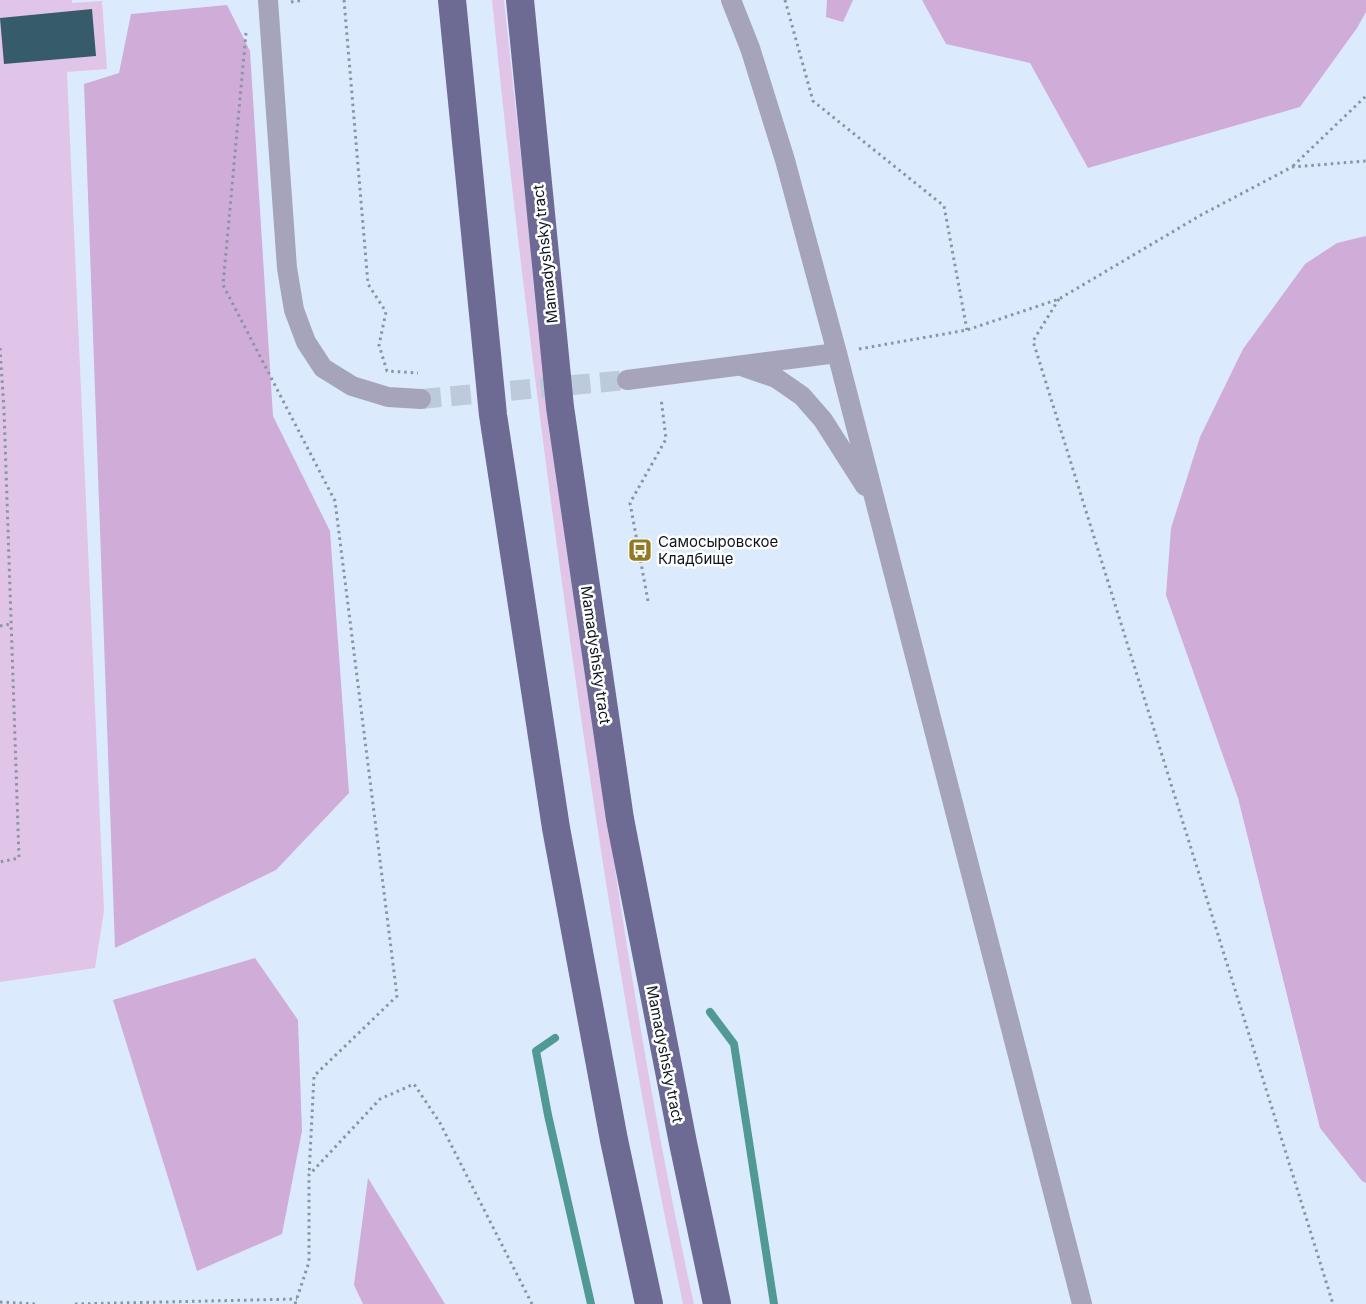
<svg xmlns="http://www.w3.org/2000/svg" width="1366" height="1304" font-family="Inter,sans-serif">
  <style>
    .green { fill: #e1c5e9 }
    .forest { fill: #d0acd9 }
    .lines { fill: none; stroke-linecap: round; stroke-linejoin: round }
    .stream { stroke: #509994; stroke-width: 8 }
    .building { fill: #365c6a }
    .street-tunnel { stroke: #bdcadc; stroke-width: 20; stroke-dasharray: 20 10; stroke-linecap: butt }
    .path { stroke: #8995a4; stroke-width: 3; stroke-dasharray: 2.5 4; stroke-linecap: butt }
    .street { stroke: #a5a4bb; stroke-width: 20 }
    .primary { stroke: #6d6a93; stroke-width: 28 }
    .labels { text-anchor: middle; dominant-baseline: central; stroke-width: 5; stroke-linejoin: round; paint-order: stroke }
    .street-label { font-size: 15px; fill: #0d151f; stroke: #fff }
    .poi-label { font-size: 15px; fill: #0d151f; stroke: #fff; text-anchor: start }
  </style>
  <rect width="100%" height="100%" fill="#dceafd"/>
  <path class="green" d="M0 0H72V3L102 1 107 69 67 72 104 911 95 968 0 982Z
    M492 0H504C516 112 528 224 542 336 556 454 573 572 589 690 618 896 649 1101 694 1304H683C673 1256 663 1209 654 1161 612 938 579 712 549 487 528 325 508 163 492 0Z"/>
  <path class="forest" d="M827 0H853L843 22 826 17Z
    M922 0H1366V12L1357 28 1300 107 1088 168 1030 63 946 44Z
    M227 5 250 51 273 416 330 531 349 793 276 870 115 948 84 84 119 73 131 14Z
    M1366 236V1183L1362 1181 1320 1128 1238 798 1166 595 1171 528 1200 437 1243 349 1305 264 1337 243Z
    M255 958 298 1020 302 1131 282 1234 197 1271 113 1000Z
    M368 1178 445 1304H363L354 1285Z"/>
  <g class="lines">
    <path class="stream" d="M710 1012 734 1044 774 1304
      M555 1038 536 1051 548 1115 591 1304"/>
  </g>
  <path class="building" d="M92 9 96 56 4 64 0 18Z"/>
  <g class="lines">
    <path class="street-tunnel" d="M421 399 627 380"/>
    <path class="path" d="M344 0 368 284 386 312 379 345 387 371 418 373
      M785 0 813 101 944 206 967 330
      M291 2 304 0
      M246 33 223 285 335 501 397 996 314 1076 309 1175
      M1293 166 1366 96
      M1059 299 1033 341 1333 1304
      M0 348 4 410 19 858 0 862
      M859 349 967 330 1059 299 1201 215 1292 167 1366 161
      M648 601 630 503 666 439 661 398
      M0 626 11 624
      M0 1302 35 1304
      M75 1304 297 1299
      M295 1304 309 1262V1175L380 1099 414 1084 440 1123 532 1304"/>
    <path class="street" d="M268 0 287 268 294 310 306 342 323 368 352 386 388 397 421 399
      M731 0 750 48 785 160 837 353 1082 1304
      M744 367 776 378 802 396 823 420 865 486
      M627 380 837 353"/>
    <path class="primary" d="M452 0 493 415 556 828 614 1140 649 1304
      M520 0 560 407 620 819 683 1143 717 1304"/>
  </g>
  <defs>
    <g id="bus-square" transform="scale(1.25)"><rect x="-9" y="-9" width="18" height="18" rx="4" fill="#917a20" stroke="#fff"/><path d="M-5-6H5V4H4V6H2V4H-2V6H-4V4H-5ZM-3.5-4V0h7V-4ZM-3.5 1.2v1.5H-2V1.2ZM2 1.2v1.5H3.5V1.2Z" fill="#fff"/></g>
  </defs>
  <g fill-rule="evenodd">
    <use href="#bus-square" x="640" y="550"/>
  </g>
  <g class="labels">
    <g class="street-label">
      <text transform="translate(545 254) rotate(-96)">Mamadyshsky tract</text>
      <text transform="translate(596 655) rotate(82)">Mamadyshsky tract</text>
      <text transform="translate(665 1054) rotate(79)">Mamadyshsky tract</text>
    </g>
    <g class="poi-label">
      <text x="658" y="541">Самосыровское<tspan x="658" dy="17">Кладбище</tspan></text>
    </g>
  </g>
</svg>
